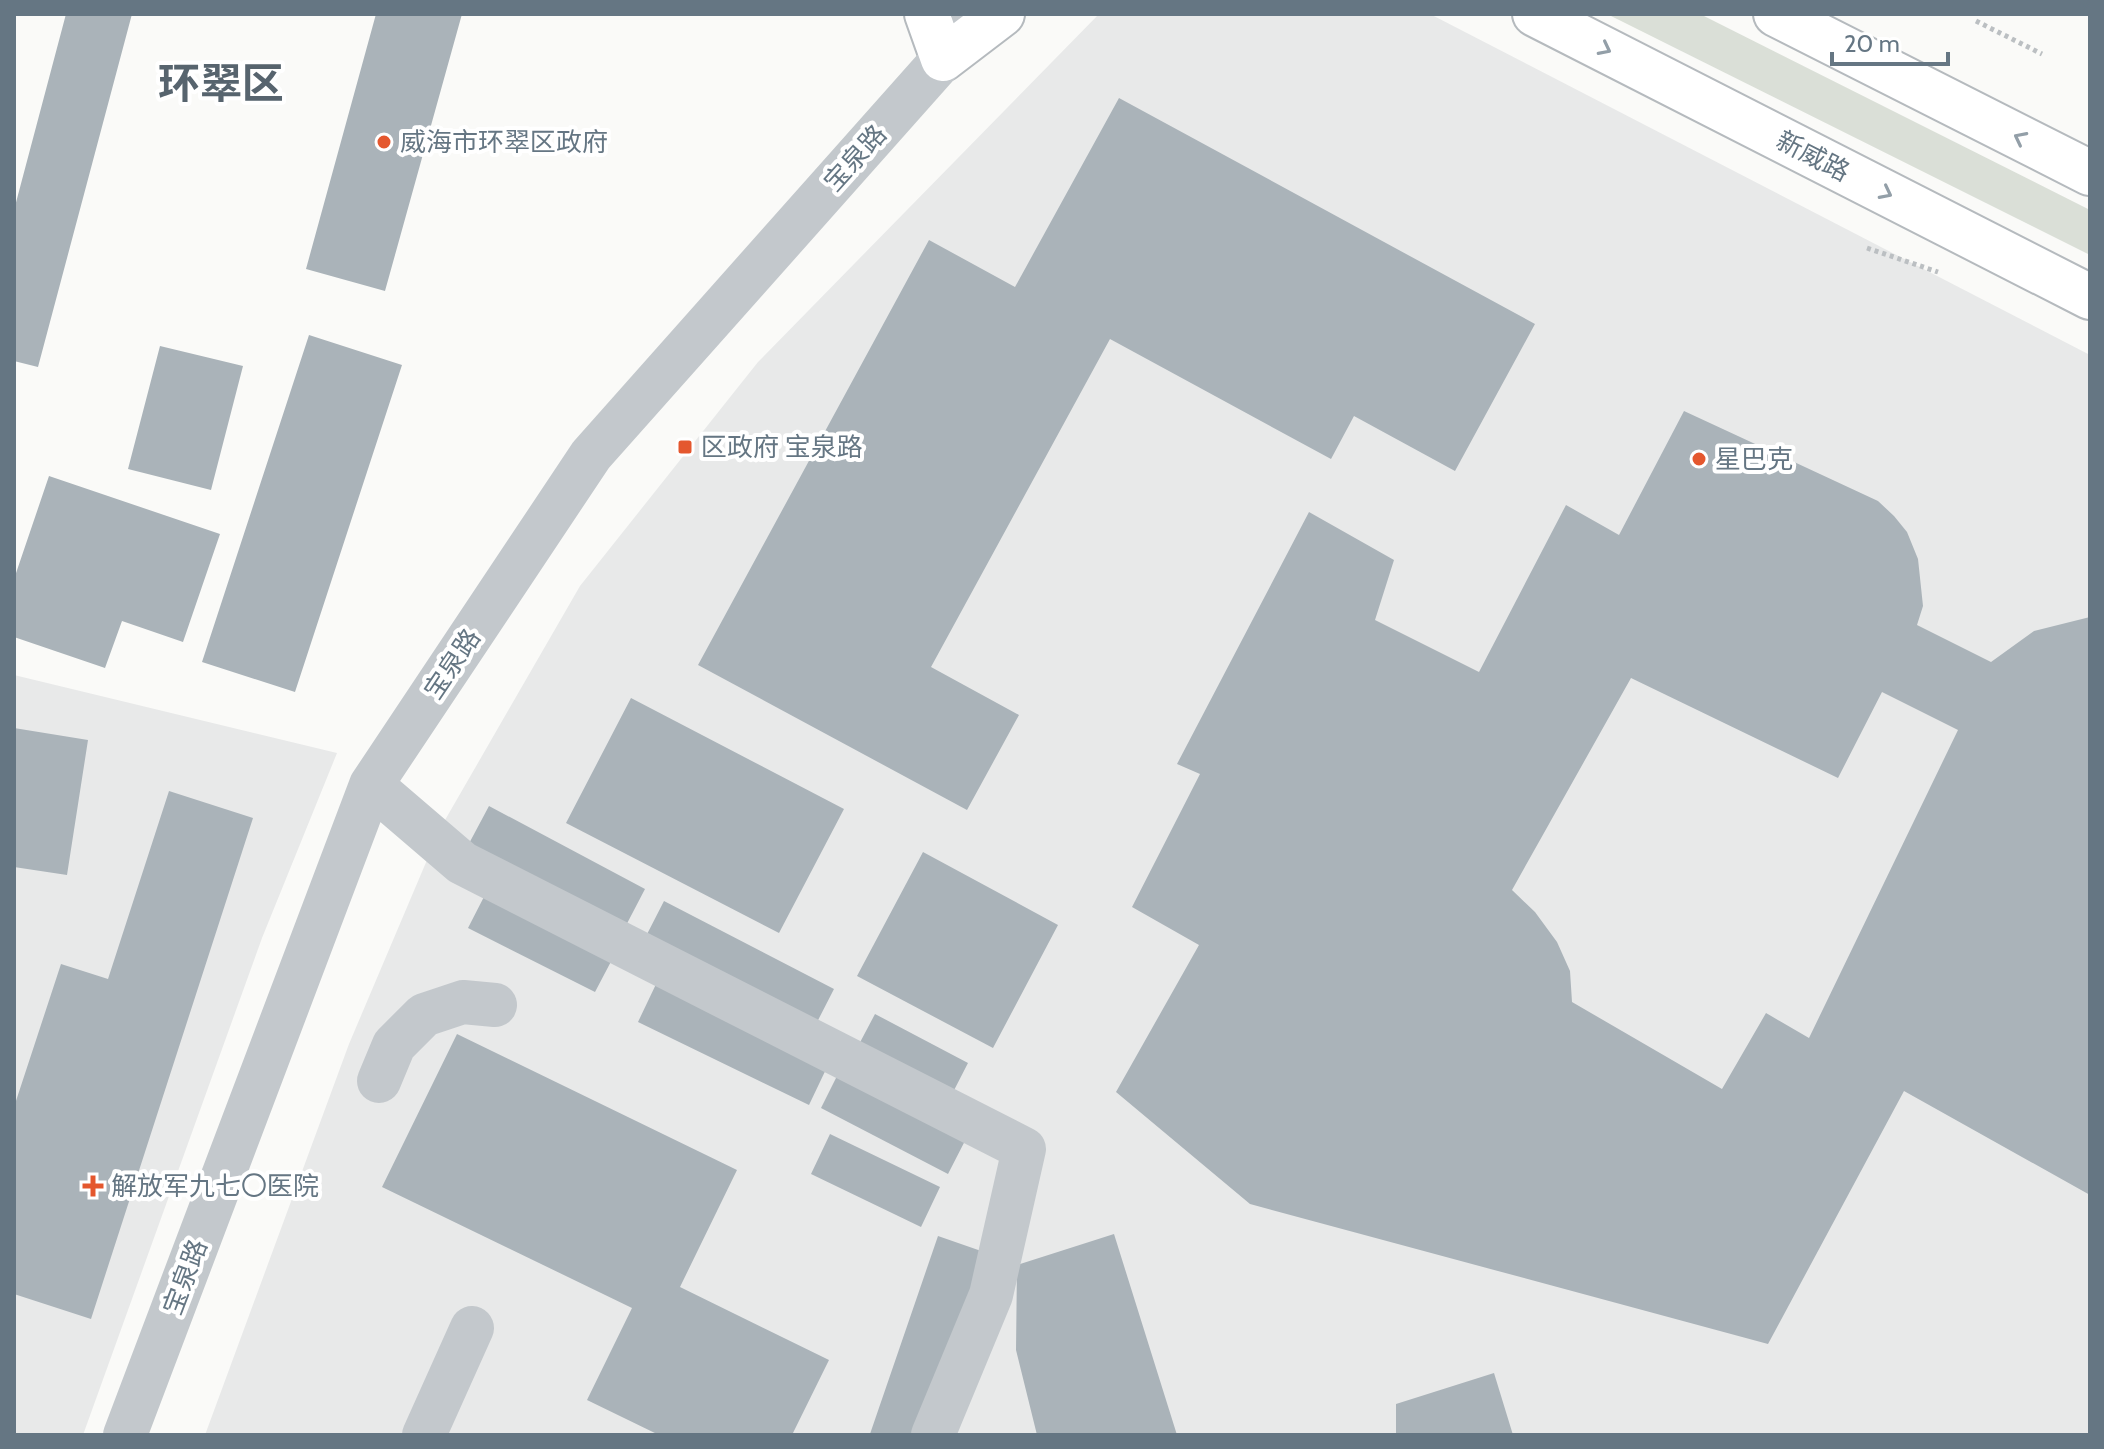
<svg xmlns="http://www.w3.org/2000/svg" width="2104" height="1449" font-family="Cabin,'Noto Sans SC',sans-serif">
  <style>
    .built { fill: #e8e9e9 }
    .green { fill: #dadfd7 }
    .building { fill: #aab3b9; fill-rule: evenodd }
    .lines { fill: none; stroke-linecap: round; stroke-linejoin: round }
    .major-casing { stroke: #b5babe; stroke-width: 48 }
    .path { stroke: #bbbfc2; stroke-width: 5; stroke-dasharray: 4 4; stroke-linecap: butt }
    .minor { stroke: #c3c8cc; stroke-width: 44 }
    .major { stroke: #fff; stroke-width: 44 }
    .oneway { stroke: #939fa8 }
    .poi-dot { fill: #e4572e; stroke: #fff; stroke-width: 3 }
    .labels { text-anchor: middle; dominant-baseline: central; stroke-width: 8; stroke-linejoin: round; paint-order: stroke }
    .poi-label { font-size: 26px; fill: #657683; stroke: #fff; text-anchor: start }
    .street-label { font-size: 26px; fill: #657683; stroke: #fff }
    .town-label { font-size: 42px; font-weight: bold; fill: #57646e; stroke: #fff }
  </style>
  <rect width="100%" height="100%" fill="#fafaf8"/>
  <path class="built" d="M1099 14H1430L2090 355V1435H205L349 1044 441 827 580 586 758 362Z
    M14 675 337 753 262 938 83 1435H14Z"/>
  <path class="green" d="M1607 14H1700L2090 210V255Z"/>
  <path class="building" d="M66 14H132L38 367 14 361V210Z
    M376 14H462L385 291 306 269Z
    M1119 98 1535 324 1455 471 1354 416 1331 459 1110 339 931 667 1019 715 967 810 698 665 929 240 1015 287Z
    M309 335 402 365 295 692 202 662Z
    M160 346 243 366 211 490 128 469Z
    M1684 411 1878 501 1894 516 1907 532 1918 559 1923 606 1917 625 1991 662 2034 631 2090 617V1195L1904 1091 1768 1344 1250 1204 1116 1092 1199 945 1132 907 1200 774 1177 764 1309 512 1394 560 1375 620 1479 672 1566 505 1619 535ZM1631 678 1838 778 1882 692 1958 730 1809 1038 1766 1013 1722 1089 1572 1002 1570 971 1557 942 1535 912 1512 890Z
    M49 476 220 534 183 642 122 621 105 668 14 637V579Z
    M631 698 844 809 779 933 566 823Z
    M14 728 88 740 67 875 14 867Z
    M169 791 253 818 91 1319 14 1294V1107L61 964 108 979Z
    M489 806 645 889 621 935 465 851Z
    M923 852 1058 925 993 1048 857 976Z
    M489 887 616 952 595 992 468 928Z
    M664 901 834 989 813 1030 643 942Z
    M658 980 829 1063 809 1105 638 1022Z
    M875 1014 968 1063 949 1100 856 1050Z
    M457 1034 737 1170 680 1287 829 1360 792 1435H659L587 1400 632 1308 382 1187Z
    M841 1068 969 1133 948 1174 821 1108Z
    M830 1134 940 1187 921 1227 811 1174Z
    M1114 1234 1177 1435H1037L1016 1350 1017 1265Z
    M938 1236 984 1252 922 1435H873L870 1434Z
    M1494 1373 1513 1435H1396V1404Z"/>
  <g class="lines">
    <g class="major-casing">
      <path id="major" d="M927 14 943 59 1002 14
        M1535 14 2090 297
        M1776 14 2090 173"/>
    </g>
    <path class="path" d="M1976 21 2042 54
      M1867 248 1938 272"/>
    <path class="minor" d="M371 785 462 863 1024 1149 991 1295 933 1435
      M379 1081 394 1045 424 1015 463 1002 495 1005
      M125 1435 371 785 591 455 967 32
      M424 1435 472 1328"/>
    <use href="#major" class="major"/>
  </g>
  <defs><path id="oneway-chevron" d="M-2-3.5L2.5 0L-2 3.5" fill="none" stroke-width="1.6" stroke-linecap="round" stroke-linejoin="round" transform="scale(2)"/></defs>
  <g class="oneway">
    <use href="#oneway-chevron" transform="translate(1605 49) rotate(27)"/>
    <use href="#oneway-chevron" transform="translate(2020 138) rotate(-153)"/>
    <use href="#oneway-chevron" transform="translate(1886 193) rotate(27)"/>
  </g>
  <g class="poi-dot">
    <circle cx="384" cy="142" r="8"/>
    <rect x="677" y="439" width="16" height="16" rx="4"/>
    <circle cx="1699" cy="459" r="8"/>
    <path d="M89 1174h8v8h8v8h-8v8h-8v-8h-8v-8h8z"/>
  </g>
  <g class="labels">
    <g class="poi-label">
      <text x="400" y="142">威海市环翠区政府</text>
      <text x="701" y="447">区政府 宝泉路</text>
      <text x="1715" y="459">星巴克</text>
      <text x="111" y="1186">解放军九七〇医院</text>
    </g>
    <g class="street-label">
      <text transform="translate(1813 156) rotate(27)">新威路</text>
      <text transform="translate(855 158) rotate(-48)">宝泉路</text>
      <text transform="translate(452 664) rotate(-56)">宝泉路</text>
      <text transform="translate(185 1277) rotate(-69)">宝泉路</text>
    </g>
    <g class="town-label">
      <text x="221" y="83">环翠区</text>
    </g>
  </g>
  <rect width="2104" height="1449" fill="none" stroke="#657683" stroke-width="32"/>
  <path d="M1832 52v12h116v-12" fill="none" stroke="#657683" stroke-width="4"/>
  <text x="1844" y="52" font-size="24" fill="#657683" stroke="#ffffff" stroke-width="6" paint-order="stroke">20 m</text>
</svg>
